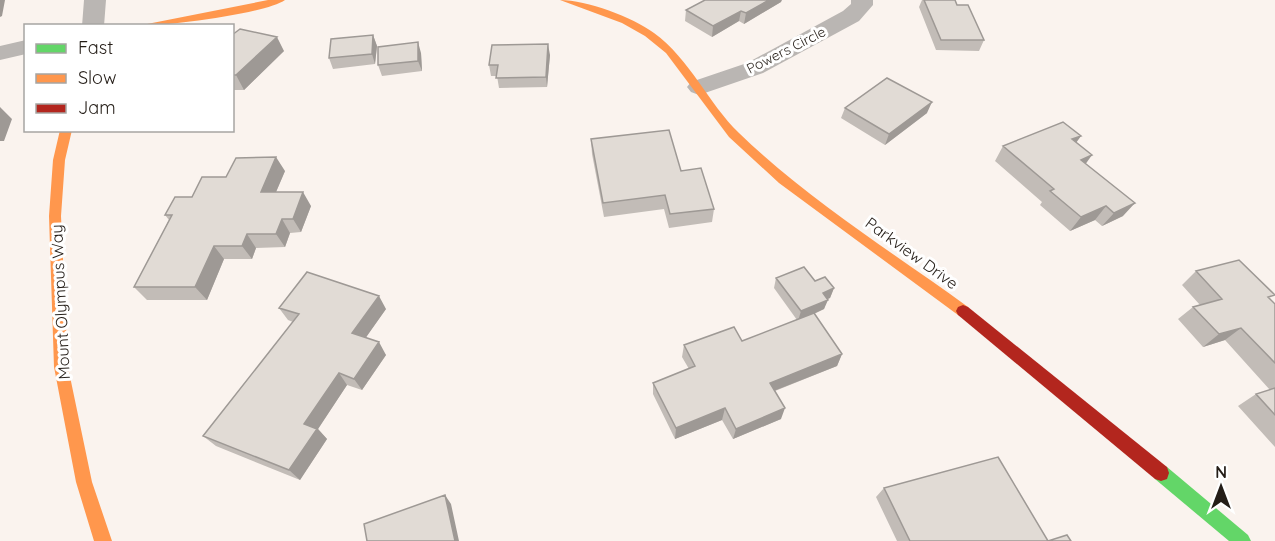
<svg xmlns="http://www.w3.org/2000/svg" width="1275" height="541" font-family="Quicksand,sans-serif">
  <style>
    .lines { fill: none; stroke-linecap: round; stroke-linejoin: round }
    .street { fill: #bab6b3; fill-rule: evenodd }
    .fast { fill: #63d668; fill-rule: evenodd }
    .slow { fill: #ff974d; fill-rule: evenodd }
    .jam { fill: #b3261e; fill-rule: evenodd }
    .wall { fill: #c2bcb7 }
    .shaded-wall { fill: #9e9995 }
    .building { fill: #e1dbd5; stroke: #9e9995; stroke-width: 1.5 }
    .labels { text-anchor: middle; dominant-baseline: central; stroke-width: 6; stroke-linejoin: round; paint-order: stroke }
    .far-street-label { font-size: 14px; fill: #241d17; stroke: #fff }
    .street-label { font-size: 16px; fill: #241d17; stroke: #fff }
  </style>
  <rect width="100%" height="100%" fill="#faf3ee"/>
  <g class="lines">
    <path class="street" d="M84 0H106L104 26H82Z
      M851 0H873V5L859 21 763 73 699 95 691 92 687 87 691 82 747 63 843 11 851 4Z
      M26 40V54L0 60V46Z"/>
    <path class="fast" d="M1161 465 1167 467 1248 535 1251 541H1229L1155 479 1153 473 1155 467Z"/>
    <path class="slow" d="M268 0H285C265 14 165 26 137 26Z
      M560 0C587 0 632 17 654 33 690 59 708 103 739 133 808 200 891 251 968 307L970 311 968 315 963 317 958 315 779 183 729 137 666 53 645 36 622 23Z
      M60 130H72L65 160 61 216 68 367 92 482 112 541H94L76 482 54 367 49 216 53 160Z"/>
    <path class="jam" d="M963 305 968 307 1167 467 1169 473 1167 479 1161 481 1155 479 958 315 956 311 958 307Z"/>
  </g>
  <path class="wall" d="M922 0H955L957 5 984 40 979 51 936 50 919 7Z
    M781 2 744 24 739 21 712 37 685 21 686 10Z
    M232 35 284 51 244 90H232Z
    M373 35 377 46 375 64 333 69 329 58Z
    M421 53 422 71 382 76 378 65Z
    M550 55 547 87 499 88 497 76H491L489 65Z
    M845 108 927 113 885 145 841 118Z
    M591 139 681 171 714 209 712 222 669 228 664 209 604 217 592 154Z
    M1077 143 1086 164 1123 216 1102 226 1095 220 1070 231 1040 205 1042 202 995 161 1003 146Z
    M285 171 276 192 311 206 301 232 290 233 285 247 256 248 252 259H224L207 300H147L134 287 169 220 165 215 192 197 226 177Z
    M1196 271 1270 299 1275 304V447L1238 406 1256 394 1270 390 1225 340 1203 347 1178 319 1193 307 1200 305 1182 285Z
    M776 278 815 281 834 288 830 298 827 299 824 309 814 314 842 354 837 366 775 391 781 419 733 439 722 420 675 439 653 394V383L689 369 682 357 684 345 742 341 797 320 774 288Z
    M279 308 386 309 365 338 386 355 362 390 347 385 318 429 327 439 300 480 216 446 203 436 293 322 288 320Z
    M884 488 1048 541H1071H897L876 497Z"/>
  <path class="shaded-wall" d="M0 0H5L2 16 0 17Z
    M769 0H782L781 2 744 24 746 13Z
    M741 11 739 21 712 37 713 26Z
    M373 35 377 46 375 64 372 54Z
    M277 37 284 51 244 90 236 75Z
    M418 42 421 53 422 71 418 61Z
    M548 44 550 55 547 87 546 77Z
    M932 102 927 113 885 145 889 134Z
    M0 107 12 119 4 141H0Z
    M1081 136 1071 150 1072 139Z
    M1092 155 1082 169 1081 160Z
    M276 157 285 171 270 206 261 192Z
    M303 192 311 206 301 232 293 219Z
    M1135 203 1123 216 1102 226 1114 213Z
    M1106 206 1095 220 1070 231 1081 217Z
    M282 219 290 233 285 247 276 234Z
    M247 234 256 248 252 259 242 246Z
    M214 246 224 259 207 300 195 287Z
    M834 288 830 298 819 303 823 293Z
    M379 296 386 309 360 346 352 333Z
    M828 300 824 309 798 321 801 311Z
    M1241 328 1225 340 1203 347 1219 334Z
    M379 342 386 355 362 390 354 379Z
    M842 354 837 366 766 394 770 383Z
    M339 373 347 385 318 429 327 439 300 480 289 470 304 424Z
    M725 408 722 420 675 439 676 428Z
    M785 408 781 419 733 439 736 429Z
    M445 495 451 504 459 541H455Z"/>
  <path class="building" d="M705 0H769L746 13 741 11 713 26 686 10Z
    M924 0H955L957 5H968L984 40H941Z
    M240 29 277 37 236 75H232V35Z
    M373 35 372 54 329 58 331 39Z
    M418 42V61L378 65V47Z
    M548 44 546 77 496 78 498 65H489L492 45Z
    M887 78 932 102 889 134 845 108Z
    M1063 122 1081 136 1072 139 1092 155 1081 160 1135 203 1114 213 1106 206 1081 217 1050 191 1054 189 1003 146Z
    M669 130 681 171 701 168 714 209 670 214 665 195 603 203 591 139Z
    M276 157 261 192H303L293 219H282L276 234H247L242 246H214L195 287H134L172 215H165L175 197H192L202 177H226L236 158Z
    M1239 260 1275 295 1268 297 1275 304V363L1241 328 1219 334 1193 307 1222 299 1196 271Z
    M804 267 815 281 825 277 834 288 823 293 828 300 801 311 776 278Z
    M307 272 379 296 352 333 379 342 354 379 339 373 304 424 317 429 289 470 203 436 299 314 279 308Z
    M814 313 842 354 770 383 785 408 736 429 725 408 676 428 653 383 695 366 684 345 734 327 742 341Z
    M1275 388V415L1256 394Z
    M998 457 1048 541 1067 535 1071 541H910L884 488Z
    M445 495 455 541H367L364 524Z"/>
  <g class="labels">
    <g class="far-street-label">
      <text transform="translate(786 50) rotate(-27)">Powers Circle</text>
    </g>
    <g class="street-label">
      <text transform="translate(912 253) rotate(36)">Parkview Drive</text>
      <text transform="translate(60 302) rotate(-93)">Mount Olympus Way</text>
    </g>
  </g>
  <rect x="24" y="24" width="210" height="108" fill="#ffffff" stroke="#a7a5a2" stroke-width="1.5"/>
  <rect x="36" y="44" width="30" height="9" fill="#63d668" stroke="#a7a5a2" stroke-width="1.5"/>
  <text x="78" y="54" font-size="18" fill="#241d17">Fast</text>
  <rect x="36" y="74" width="30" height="9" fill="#ff974d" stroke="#a7a5a2" stroke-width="1.5"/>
  <text x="78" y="84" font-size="18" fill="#241d17">Slow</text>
  <rect x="36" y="104" width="30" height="9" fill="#b3261e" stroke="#a7a5a2" stroke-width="1.5"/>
  <text x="78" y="114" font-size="18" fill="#241d17">Jam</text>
  <g transform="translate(1221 487)" stroke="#ffffff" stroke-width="4.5" paint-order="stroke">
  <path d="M0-4.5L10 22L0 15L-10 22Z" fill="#241d17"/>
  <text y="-9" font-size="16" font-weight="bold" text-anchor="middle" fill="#241d17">N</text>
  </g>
</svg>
